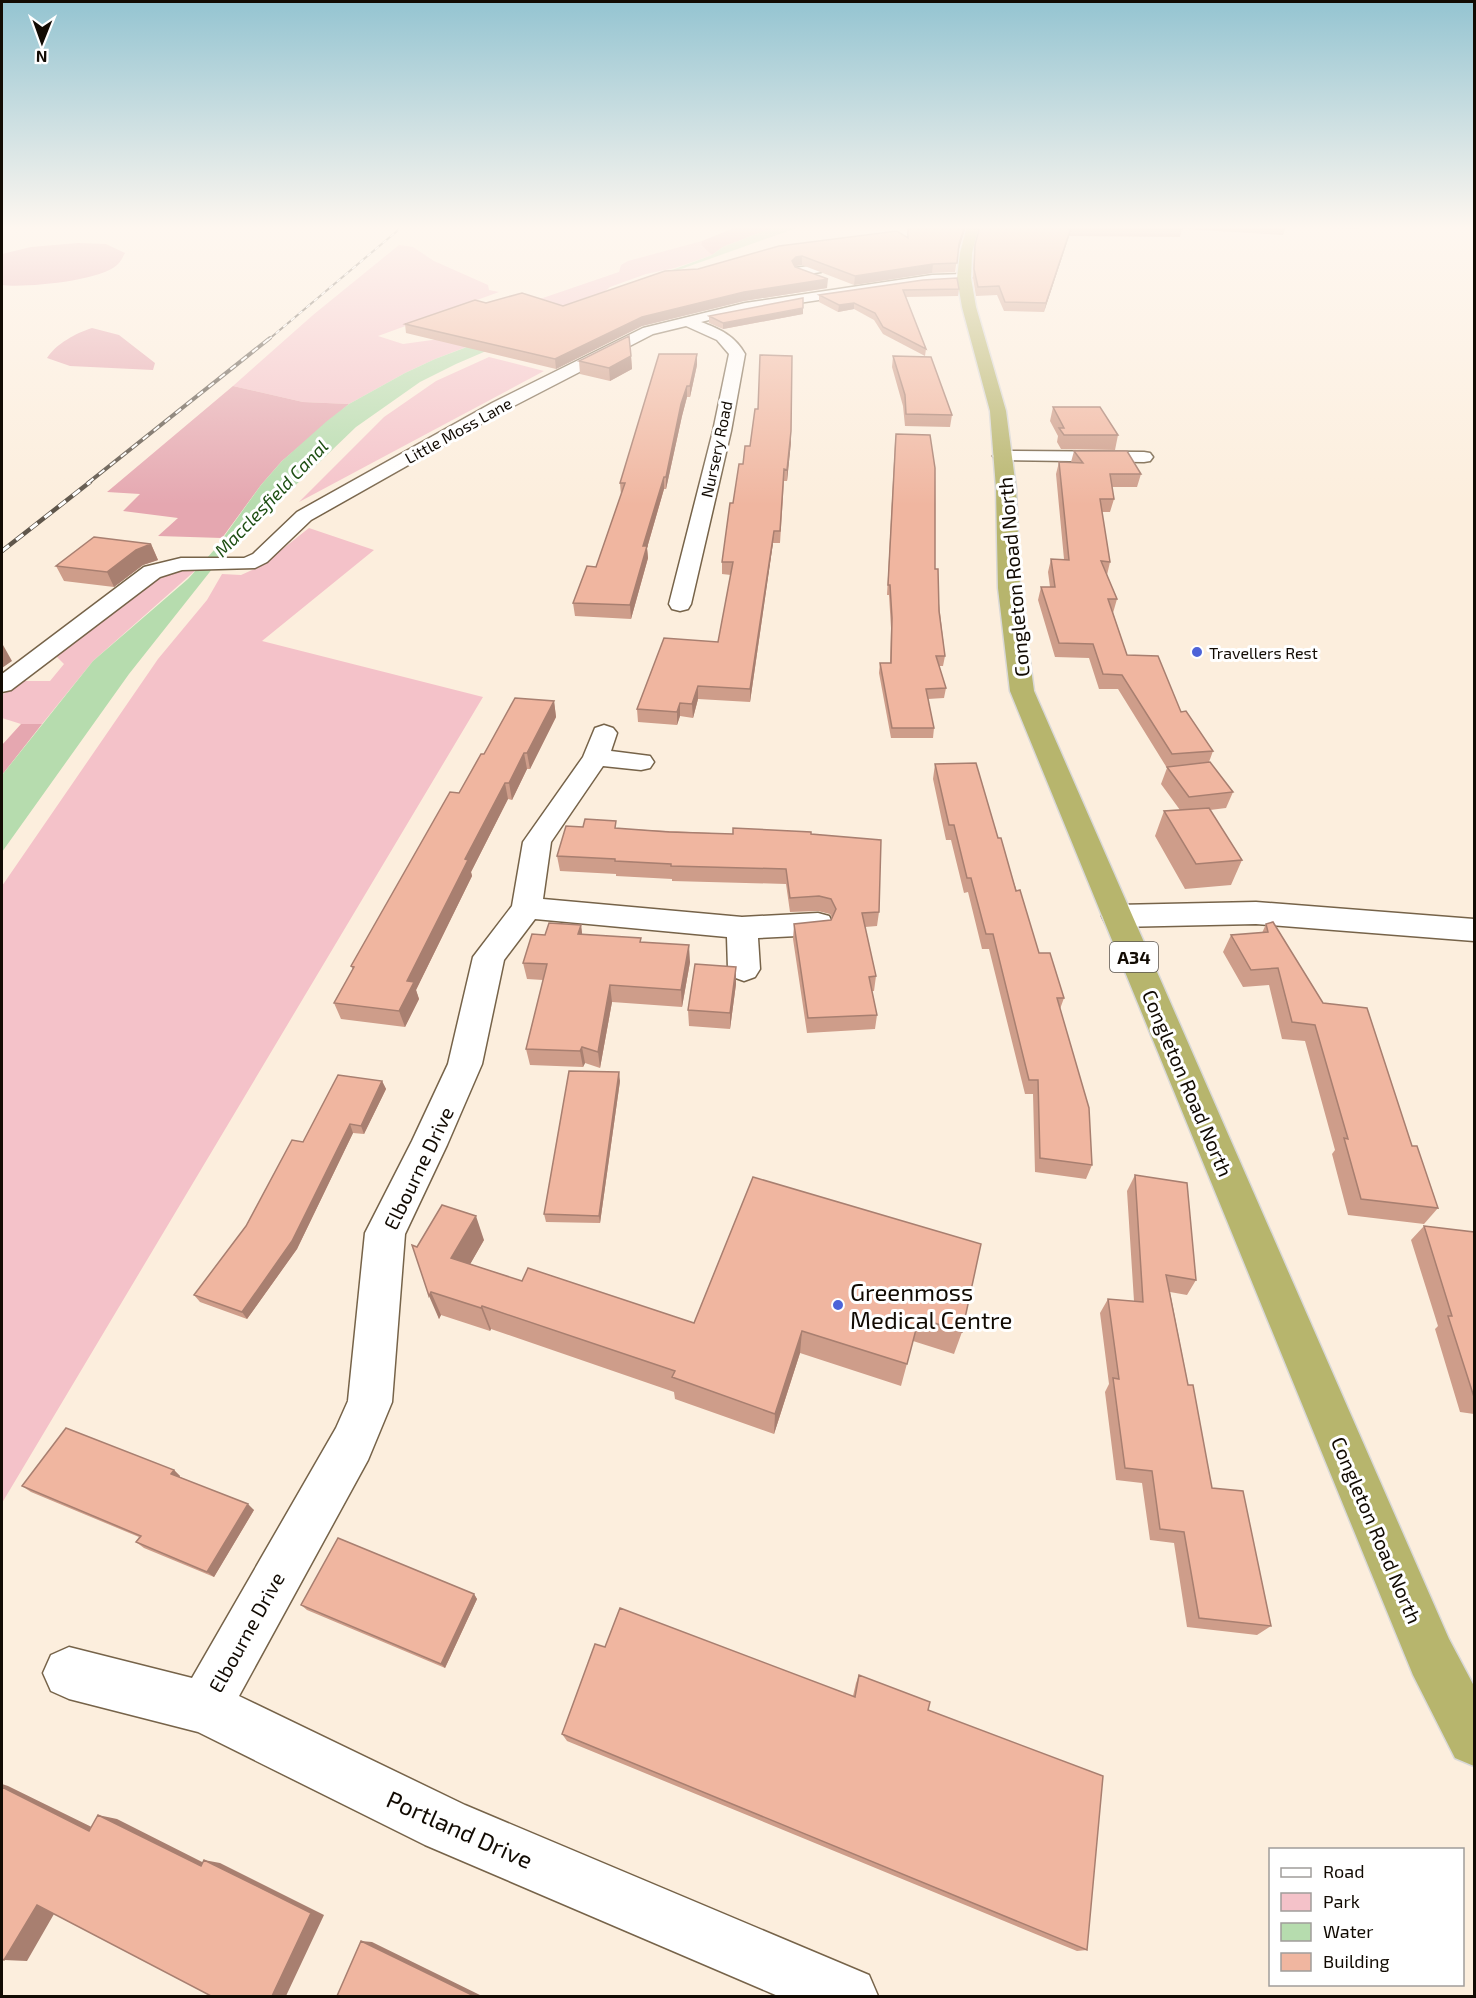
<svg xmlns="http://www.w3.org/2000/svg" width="1476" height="1998" font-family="'Exo 2',sans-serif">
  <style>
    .green { fill: #f4c2c9 }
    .forest { fill: #e5a7b0 }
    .water { fill: #b6dcae }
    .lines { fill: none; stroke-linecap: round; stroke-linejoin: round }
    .minor-casing { stroke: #766349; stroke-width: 3 }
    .highway-casing { stroke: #d9d8d7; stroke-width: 3 }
    .minor { fill: #fff; fill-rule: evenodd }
    .highway { fill: #b7b56d; fill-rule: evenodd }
    .rail-far2-casing { stroke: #5f564b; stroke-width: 2 }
    .rail-far1-casing { stroke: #5f564b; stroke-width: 4 }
    .rail-casing { stroke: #5f564b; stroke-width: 4.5 }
    .rail-far2 { stroke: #fff; stroke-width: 1.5; stroke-dasharray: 5; stroke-linecap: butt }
    .rail-far1 { stroke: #fff; stroke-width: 2; stroke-dasharray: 7; stroke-linecap: butt }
    .rail { stroke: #fff; stroke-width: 3; stroke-dasharray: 9; stroke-linecap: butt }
    .wall { fill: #ce9d8a }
    .shaded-wall { fill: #a87f70 }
    .building { fill: #f0b6a0; stroke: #a87f70; stroke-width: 1.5 }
    .poi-dot { fill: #4d63d8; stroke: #fff; stroke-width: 2 }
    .labels { text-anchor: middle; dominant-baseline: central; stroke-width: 6; stroke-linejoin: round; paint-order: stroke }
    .far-street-label { font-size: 16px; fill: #120b03; stroke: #fff }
    .far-poi-label { font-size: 16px; fill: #120b03; stroke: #fff; text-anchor: start }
    .far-water-label { font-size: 18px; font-style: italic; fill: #1e4f13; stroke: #fff }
    .shield { fill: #fff; stroke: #59544f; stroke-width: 1.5 }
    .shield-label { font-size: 18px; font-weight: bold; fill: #120b03 }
    .street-label { font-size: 20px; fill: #120b03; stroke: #fff }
    .near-poi-label { font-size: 24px; fill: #120b03; stroke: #fff; text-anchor: start }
    .near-street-label { font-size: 24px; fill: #120b03; stroke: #fff }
  </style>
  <rect width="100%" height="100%" fill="#fceedd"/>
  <path class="green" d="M702 241 701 245 712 255 675 268 646 274 610 287 599 296 435 359 405 373 349 404 303 402 233 386 313 315 399 245 413 247 434 261 488 285 489 290 499 292 378 336 403 344 454 337 534 301 619 272 621 265 628 261Z
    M489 357 544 371 299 502 384 417 436 381Z
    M309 528 374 550 262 641 483 697 2 1503V886L158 659 207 600 222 574 241 575 261 566Z
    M197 569 93 661 42 724H21L2 718V695L24 681H50L64 664 55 655 167 571Z"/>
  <path class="forest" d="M739 226H777L723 247 712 255 701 245 702 241Z
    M78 243 106 244 125 253C123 256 121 262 117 265 100 281 25 288 2 285V254L31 247Z
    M92 328 119 335 155 363 153 370 70 366 47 358C56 344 76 333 92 328Z
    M233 386 303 402 349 404 282 461 261 485 222 538 158 536 178 518 123 511 140 494 107 492Z
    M21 724H42L2 775V745Z"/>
  <path class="water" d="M777 226H802L656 278 456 364 420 382 356 427 224 554 129 674 2 852V775L93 661 188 579 215 549 261 485 282 461 327 421 349 404 405 373 435 359 712 255 723 247Z"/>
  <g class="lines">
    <g class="minor-casing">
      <path id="minor" d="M816 265 821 266 823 269 821 272 788 277 781 273 788 269Z
        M964 274 971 278 969 281 932 283 745 311 701 322C720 329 735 336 745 354L731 431 691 604 688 609 680 611 672 609 669 604 713 431 729 354 717 340 686 326 653 334 504 411 311 520 267 562 255 568 182 570 160 577 11 690 2 692V674L144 567 181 558H244L253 554 297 512 492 403 643 328 745 303 932 275Z
        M1002 451 1144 452 1150 453 1153 457 1150 461 1144 462 996 460 993 456 996 452Z
        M604 725 613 728 617 733 611 751 650 756 654 762 650 768 641 770 603 766 551 842 543 899 742 917 818 913 829 916 833 924 829 932 818 935 758 938 760 969 755 977 744 981 733 977 728 969 727 937 535 919 504 960 482 1064 447 1145 405 1234 392 1402 368 1460 239 1696 465 1805 869 1975 878 1996H778L425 1845 198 1732 69 1699 51 1691 43 1673 51 1655 69 1647 192 1678 336 1428 348 1401 365 1233 412 1141 448 1064 473 957 512 906 523 842 583 757 595 728Z
        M1256 902 1474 919V941L1256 924 1117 927 1106 924 1102 916 1106 908 1117 905Z"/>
    </g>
    <g class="highway-casing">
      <path id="highway" d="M967 226H979L972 253 971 278 976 307 1006 411 1016 488 1020 588 1034 691 1449 1639 1474 1686V1766L1455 1758 1413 1675 1010 691 998 588 996 488 990 411 962 307 957 278 960 253Z"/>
    </g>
    <use href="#minor" class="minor"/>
    <use href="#highway" class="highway"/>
    <g class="rail-far2-casing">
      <path id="rail-far2" d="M268 340 403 226"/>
    </g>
    <g class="rail-far1-casing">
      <path id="rail-far1" d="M88 483 270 338"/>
    </g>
    <g class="rail-casing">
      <path id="rail" d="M2 551 90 482"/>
    </g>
    <use href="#rail-far2" class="rail-far2"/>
    <use href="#rail-far1" class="rail-far1"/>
    <use href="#rail" class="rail"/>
  </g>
  <path class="wall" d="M907 226H966L958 252 955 272 932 273 854 285 802 265 796 266 795 267 827 288 744 301 642 326 556 369 406 333 405 324 486 303 563 306 698 269 907 237Z
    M980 226H1285L1286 227 1283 235 1182 229 1180 237 1069 236 1044 312 1004 311 997 295 976 296 973 278 974 253Z
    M1286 226H1359L1358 229Z
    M923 280 959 289 958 296 906 297 926 349 925 356 883 334 874 320 854 309 838 312 819 302V295Z
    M803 314 723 329 709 323V316Z
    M631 356 632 369 610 381 580 374 579 361Z
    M893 356 952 415 950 427 905 426 903 406 892 367Z
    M697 365 690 397H687L682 416 666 489H664L647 548 648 558 631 619 575 616 573 603 596 567 621 495 620 483Z
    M1053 407 1118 435 1115 450 1061 449 1057 442 1058 436 1050 421Z
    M791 442 787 481H784L780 543H773L750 702 698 699 693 718 680 716 677 725 638 722 637 709 718 642 731 575 722 574V562L733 503 743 464 750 446Z
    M895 442 935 569 945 656 943 666H939L946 688 944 698 928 699 934 728 933 738H891L879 673 880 663H890L891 628 889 595H887Z
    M1074 451 1141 474 1137 487H1112L1114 499 1110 512H1102L1110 562 1107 575 1117 599 1113 613 1127 655 1181 712 1213 751 1209 762 1233 792 1226 808 1210 810 1242 860 1231 885 1185 889 1155 836 1164 811 1180 810 1161 784 1167 768 1118 689H1099L1089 658 1055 657 1038 600 1041 587H1050L1048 572 1051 559H1064L1056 474 1059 462H1071Z
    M151 544 158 560 143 565 114 587 64 581 56 566Z
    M554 701 556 717 530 769H527L512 800 508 799 471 872 472 876 416 990 419 999 405 1027 341 1019 334 1003 353 970 351 966 459 793Z
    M935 764 998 838 1039 953 1064 998 1060 1009 1092 1165 1086 1179 1035 1172 1033 1094H1025L989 949H982L968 892 964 893 951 840H946L933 779Z
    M583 827 733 834H811L879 912 877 926 865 927 876 976 874 991H872L877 1015 875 1029 807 1033 793 939 794 924 831 920 832 918 830 914 818 911 790 912 786 884 672 881V879L616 876V874L560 871 557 856Z
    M1266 924 1323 1003 1412 1146 1438 1208 1424 1224 1348 1215 1332 1154 1335 1150 1305 1041 1282 1039 1269 985 1243 987 1223 952 1231 935 1262 933Z
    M581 925 582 934 641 942 690 962 682 1007 612 1002 600 1068 585 1063 583 1067 530 1065 526 1049 543 980 527 979 523 963 545 935Z
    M736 984 730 1029 689 1026 688 1010Z
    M382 1081 386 1089 364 1134 353 1133 297 1249 247 1319 200 1302 194 1295 246 1226 303 1142Z
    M620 1081 600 1223 546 1222 544 1214Z
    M1135 1175 1196 1280 1187 1295 1170 1292 1188 1385 1212 1488 1271 1626 1257 1635 1187 1627 1174 1543 1150 1540 1142 1483 1116 1480 1105 1392 1109 1384 1100 1313 1108 1299 1134 1301 1127 1191Z
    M753 1177 962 1332 954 1354 913 1341 901 1386 800 1353 774 1434 675 1399 674 1392 491 1329 490 1331 441 1315 439 1319 417 1247 484 1240 470 1264 522 1281 694 1323Z
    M1424 1226 1474 1232V1414L1460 1412 1435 1329 1438 1326 1411 1240Z
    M174 1470 180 1476V1477L254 1510 214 1577 144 1548 136 1542 139 1537 31 1492 22 1486Z
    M474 1594 477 1599 445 1668 307 1610 301 1605Z
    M605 1647 853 1696 856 1683 859 1675 928 1710 1087 1950 1077 1951 567 1741 562 1734Z"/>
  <path class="shaded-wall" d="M965 226H966L958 252 959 244Z
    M1071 228 1069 236 1044 312 1046 303Z
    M802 256V265L796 266 792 270V261L796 257Z
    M933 264 932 273 854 285 855 276Z
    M828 279 827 288 744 301 642 326 556 369 555 359 642 317 744 292Z
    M854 303V309L838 312 839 305Z
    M803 308V314L723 329V323Z
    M697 354V365L690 397V386Z
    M631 356 632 369 610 381 609 368Z
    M687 386V397L682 416 666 489V477L681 404Z
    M791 431V442L787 481V470Z
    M664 477V489L647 548 648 558 631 619 630 605 643 546Z
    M774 531 773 543 750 702V689Z
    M151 544 158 560 143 565 114 587 107 572 136 550Z
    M3 645 12 661 2 668V646Z
    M698 686V699L693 718 692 704Z
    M554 701 556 717 530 769 527 753Z
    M680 703V716L677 725V712Z
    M524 753 527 769 512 800 509 783Z
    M505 783 508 799 471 872 472 876 416 990 419 999 405 1027 399 1011 407 981 465 859Z
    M581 925 583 941 578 934Z
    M689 945 690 962 682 1007 681 990Z
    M736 967V984L730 1029V1013Z
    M610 985 612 1002 600 1068 598 1052Z
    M582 1047 585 1063 583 1067 580 1051Z
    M619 1072 620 1081 600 1223 599 1216Z
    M382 1081 386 1089 364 1134 361 1126Z
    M350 1124 353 1133 297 1249 247 1319 242 1312Z
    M476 1216 484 1240 460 1282 451 1258Z
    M431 1292 441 1315 439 1319 429 1296Z
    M482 1306 491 1329 490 1331 481 1308Z
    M802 1331 800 1353 774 1434 775 1414Z
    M174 1470 180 1476 178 1480 171 1474Z
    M248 1504 254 1510 214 1577 207 1572Z
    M474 1594 477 1599 445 1668 441 1664Z
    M2 1784 8 1786 108 1835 89 1831 2 1787Z
    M98 1815 117 1819 216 1869 201 1866Z
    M204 1860 220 1863 324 1915 286 1996H272Z
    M37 1905 58 1907 27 1961 4 1960Z
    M361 1941 372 1942 482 1996H474Z"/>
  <path class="building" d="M908 226H965L959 244 957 263 933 264 855 276 802 256 796 257 792 261 795 267 828 279 744 292 642 317 555 359 405 324 475 300 486 303 522 293 563 306 665 271 698 269 779 246 897 231 908 238Z
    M980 226H1180L1182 229 1071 228 1046 303 1005 302 999 286 978 287 974 269 975 245Z
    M957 278 959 289 903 290 926 349 883 327 875 313 854 303 839 305 819 295 923 280Z
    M803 298V308L723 323 709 316Z
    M629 336 631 356 609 368 579 361Z
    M659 354H697L690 386H687L681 404 666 477H664L643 546H647L630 605 573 603 587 566 596 567 625 483H620Z
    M760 355 792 356 791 431 787 470 784 469 780 531H774L750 689 698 686 692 704 680 703 677 712 637 709 664 638 718 642 733 562H722L730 503H733L739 464H743L745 446H750L755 409H758Z
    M893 356 931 357 952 415 906 414 905 395Z
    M1053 407H1100L1118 435H1064L1059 428H1064Z
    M896 434 930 435 935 468V569H938L939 611 945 656H936L946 688 926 689 934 728H892L880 663H891L892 618 890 585H888Z
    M1074 451H1127L1141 474H1110L1114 499H1100L1110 562 1101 561 1117 599H1108L1127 655 1158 656 1181 712 1186 711 1213 751 1172 754 1122 675 1103 674 1093 644 1059 643 1041 587H1055L1051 559 1069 560 1059 462 1083 463Z
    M94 537 151 544 136 550 107 572 56 566Z
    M515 698 554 701 527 753H524L509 783H505L465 859 468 860 407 981 414 982 399 1011 334 1003 354 967 351 966 450 792 459 793 481 754H484Z
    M1210 762 1233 792 1189 797 1167 767Z
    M976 763 998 838H1001L1016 891 1020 890 1039 953H1050L1064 998H1057L1089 1108 1092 1165 1040 1158 1038 1080H1029L993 934H986L971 878H967L954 825H949L935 764Z
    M1209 808 1242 860 1196 864 1164 811Z
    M585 819 616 821 615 828 669 832 733 834V828L811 832V834L881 840 879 912 862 913 876 976 869 977 877 1015 808 1018 794 924 831 920 836 909 831 899 819 896 790 898 786 869 671 866V864L615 861V859L557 856 566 826 583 827Z
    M1273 922 1323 1003 1367 1008 1412 1146H1417L1438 1208 1361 1199 1344 1138 1348 1139 1315 1025 1292 1022 1278 968 1251 970 1231 935 1268 932 1266 924Z
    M549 923 581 925 578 934 641 938 640 942 689 945 681 990 610 985 598 1052 582 1047 580 1051 526 1049 547 964 523 963 532 934 545 935Z
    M695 964 736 967 730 1013 688 1010Z
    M569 1071 619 1072 599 1216 544 1214Z
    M338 1075 382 1081 361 1126 350 1124 292 1241 242 1312 194 1295 246 1226 292 1140 303 1142Z
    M1135 1175 1187 1183 1196 1280 1166 1275 1188 1385H1193L1212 1488 1243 1491 1271 1626 1199 1618 1184 1532 1160 1529 1152 1471 1125 1468 1113 1378 1119 1379 1108 1299 1143 1302Z
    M753 1177 981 1244 962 1332 919 1318 907 1364 802 1331 775 1414 672 1377 675 1371 482 1306 481 1308 431 1292 429 1296 412 1245 417 1247 442 1205 476 1216 451 1258 522 1281 528 1268 694 1323Z
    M1424 1226 1474 1232V1397L1448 1316H1452Z
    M66 1428 174 1470 171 1474 248 1504 207 1572 136 1542 141 1536 22 1486Z
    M338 1538 474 1594 441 1664 301 1605Z
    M620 1608 855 1697 859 1675 930 1702 928 1710 1103 1776 1087 1950 562 1734 595 1644 605 1647Z
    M2 1787 89 1831 98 1815 201 1866 204 1860 311 1913 272 1996H211L37 1905 4 1960 2 1959Z
    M361 1941 474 1996H337Z"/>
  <linearGradient id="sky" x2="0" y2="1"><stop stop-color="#94c4d1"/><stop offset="0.45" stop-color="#fef7f0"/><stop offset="1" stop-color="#fef7f0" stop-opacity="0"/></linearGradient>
  <rect width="1476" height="505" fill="url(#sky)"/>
  <g class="poi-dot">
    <circle cx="1197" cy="652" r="6"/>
    <circle cx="838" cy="1305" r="6"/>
  </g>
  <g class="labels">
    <g class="far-street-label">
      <text transform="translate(458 430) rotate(-29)">Little Moss Lane</text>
      <text transform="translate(716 449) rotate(-78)">Nursery Road</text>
    </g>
    <g class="far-poi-label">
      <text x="1209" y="652">Travellers Rest</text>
    </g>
    <g class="far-water-label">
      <text transform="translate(271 498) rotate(-46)">Macclesfield Canal</text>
    </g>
    <rect class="shield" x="1110" y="942" width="48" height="30" rx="4.5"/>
    <g class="shield-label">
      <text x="1134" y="957">A34</text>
    </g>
    <g class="street-label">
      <text transform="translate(1013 577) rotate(-95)">Congleton Road North</text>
      <text transform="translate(1188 1083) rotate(67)">Congleton Road North</text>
      <text transform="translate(418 1168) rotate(-64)">Elbourne Drive</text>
      <text transform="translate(1377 1530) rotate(67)">Congleton Road North</text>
      <text transform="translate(246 1632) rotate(-61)">Elbourne Drive</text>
    </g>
    <g class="near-poi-label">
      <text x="850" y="1291">Greenmoss<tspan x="850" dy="28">Medical Centre</tspan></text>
    </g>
    <g class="near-street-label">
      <text transform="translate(460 1829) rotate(24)">Portland Drive</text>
    </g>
  </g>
  <rect width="1476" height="1998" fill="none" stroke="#120b03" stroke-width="6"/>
  <rect x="1269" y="1848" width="195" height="138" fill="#ffffff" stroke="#a09d9a" stroke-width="1.5"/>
  <rect x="1281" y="1868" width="30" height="9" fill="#ffffff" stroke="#a09d9a" stroke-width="1.5"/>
  <text x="1323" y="1878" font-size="18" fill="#120b03">Road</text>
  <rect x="1281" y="1893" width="30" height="18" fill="#f4c2c9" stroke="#a09d9a" stroke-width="1.5"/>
  <text x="1323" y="1908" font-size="18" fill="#120b03">Park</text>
  <rect x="1281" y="1923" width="30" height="18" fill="#b6dcae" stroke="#a09d9a" stroke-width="1.5"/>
  <text x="1323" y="1938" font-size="18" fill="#120b03">Water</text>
  <rect x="1281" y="1953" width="30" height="18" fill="#f0b6a0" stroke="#a09d9a" stroke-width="1.5"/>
  <text x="1323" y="1968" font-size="18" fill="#120b03">Building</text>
  <g transform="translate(42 42) rotate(181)" stroke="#ffffff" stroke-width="4.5" paint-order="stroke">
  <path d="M0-4.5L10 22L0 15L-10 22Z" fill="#120b03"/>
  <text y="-9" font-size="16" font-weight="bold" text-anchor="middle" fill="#120b03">N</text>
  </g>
</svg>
